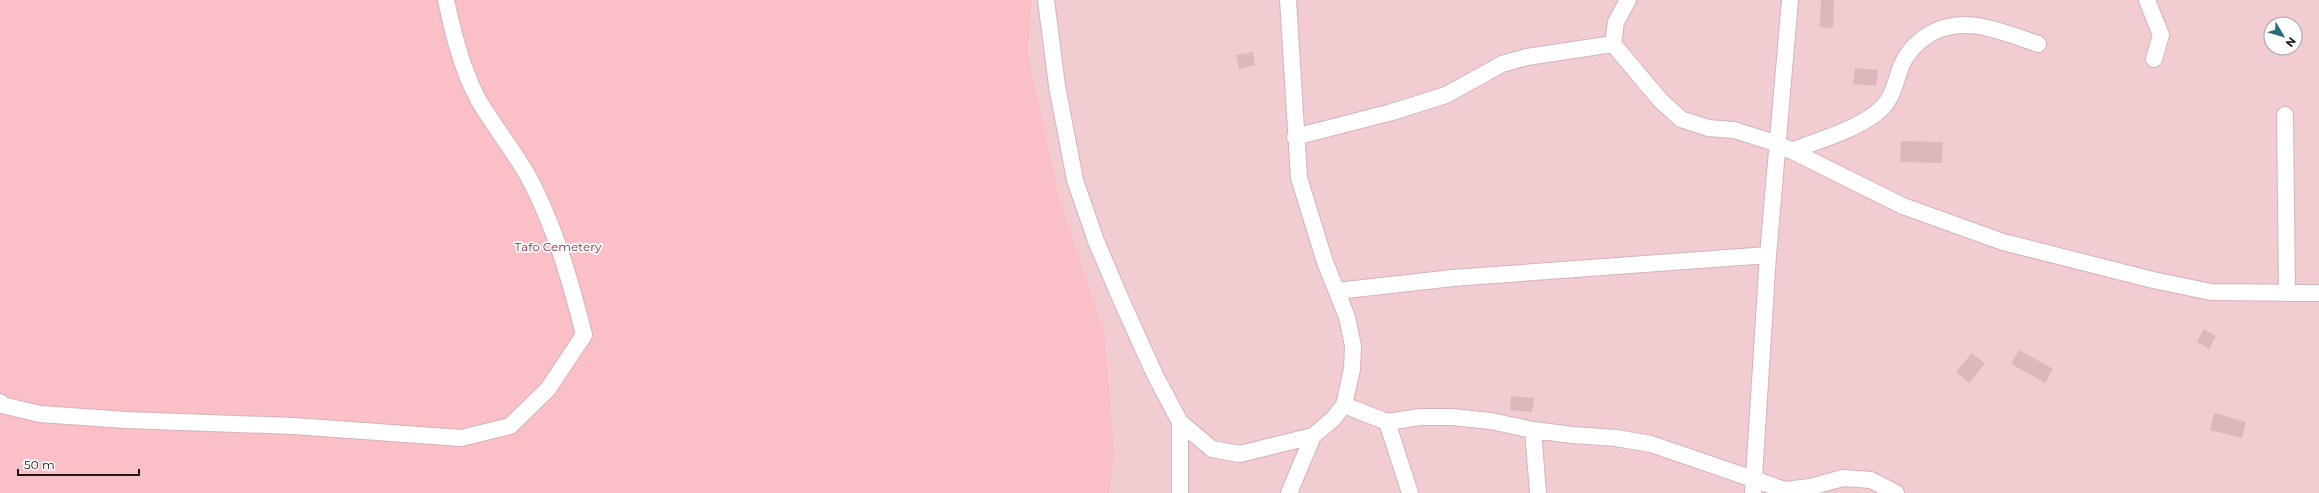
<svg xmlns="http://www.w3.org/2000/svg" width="2319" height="493" font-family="Montserrat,sans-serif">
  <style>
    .built { fill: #f1ccd0; fill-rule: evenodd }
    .green { fill: #fabfc7 }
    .building { fill: #dcb7bb }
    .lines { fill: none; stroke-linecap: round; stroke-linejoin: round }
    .minor-casing { stroke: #d8b2b7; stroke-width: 18 }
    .minor { stroke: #fff; stroke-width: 16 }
    .labels { text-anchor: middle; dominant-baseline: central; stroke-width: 3.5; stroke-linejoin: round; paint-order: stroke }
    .park-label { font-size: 12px; fill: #812e40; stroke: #fff }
  </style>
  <rect width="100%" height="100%" fill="#fcdde1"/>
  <path class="built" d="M1032 0H2319V493H1109L1115 456 1105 335 1060 200 1028 53ZM2271 24H2295V48H2271Z"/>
  <path class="green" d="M0 0H1032L1028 53 1060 200 1105 335 1115 456 1109 493H0Z"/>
  <path class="building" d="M1821 0H1834L1833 28 1820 27Z
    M1253 52 1255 65 1239 69 1236 55Z
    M1855 68 1878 70 1876 86 1853 84Z
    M1901 141 1943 142 1942 163 1900 162Z
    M2204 329 2216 336 2209 349 2197 342Z
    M2019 350 2053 369 2045 383 2011 364Z
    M1972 353 1985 364 1969 383 1956 372Z
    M1511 396 1534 398 1532 412 1510 410Z
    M2214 413 2246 422 2242 438 2210 430Z"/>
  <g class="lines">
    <g class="minor-casing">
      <path id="minor" d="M1046 0 1057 86 1075 180 1096 241 1122 302 1155 375 1180 422 1212 449 1240 454 1313 436
        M1288 0 1299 178 1325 262 1347 317 1353 346 1352 369 1344 405 1333 419 1313 436 1289 493
        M2147 0 2161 35 2154 59
        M1613 44 1661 101 1681 119 1708 128 1734 130 1778 144 1903 206 2003 242 2153 280 2211 292 2319 293
        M1613 44 1616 22 1628 0
        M2285 115 2287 293
        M1295 137 1392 112 1446 95 1502 64 1527 57 1613 44
        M1791 151C1818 140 1851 132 1875 114 1894 100 1894 84 1902 64 1907 53 1917 42 1928 35 1963 13 2002 32 2038 44
        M1337 291 1453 278 1768 255
        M0 402 2 405 40 414 126 420 294 426 461 438 510 426 548 389 584 335C572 287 559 241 538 196 523 162 498 133 479 101 462 70 453 34 446 0
        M1344 405 1387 422 1420 417H1452L1491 421 1533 430 1573 435 1616 438 1651 444 1785 490 1810 487 1843 478 1871 480 1896 493
        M1387 422 1410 493
        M1533 430 1538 493
        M1180 493V422
        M1753 493 1768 255 1790 0"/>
    </g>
    <use href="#minor" class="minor"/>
  </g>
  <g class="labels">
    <g class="park-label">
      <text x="558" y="246">Tafo Cemetery</text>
    </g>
  </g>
  <g transform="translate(2283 36) rotate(128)"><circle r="19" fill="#ffffff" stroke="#a6a1a1"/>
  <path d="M0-3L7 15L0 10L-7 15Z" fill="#2c6e81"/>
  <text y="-6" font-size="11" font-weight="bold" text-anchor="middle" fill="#201314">N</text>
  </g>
  <path d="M18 469v6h121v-6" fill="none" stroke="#201314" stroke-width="2"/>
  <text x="24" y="469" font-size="12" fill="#201314" stroke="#ffffff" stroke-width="3" paint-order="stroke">50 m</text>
</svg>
